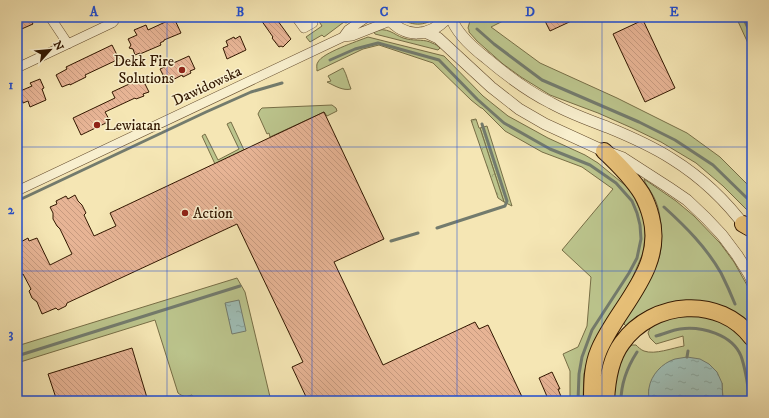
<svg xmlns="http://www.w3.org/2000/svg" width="769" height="418" font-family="'IM FELL DW Pica',serif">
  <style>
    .green { fill: #bcc58d; stroke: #776e46 }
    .forest { fill: url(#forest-crowns); stroke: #776e46 }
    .water { fill: url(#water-ripples); stroke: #737b6d }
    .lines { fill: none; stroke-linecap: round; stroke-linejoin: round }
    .stream { stroke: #737b6d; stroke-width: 3 }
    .building { fill: url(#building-back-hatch); stroke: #321700 }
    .minor-casing { stroke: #634b2d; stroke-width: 10 }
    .tertiary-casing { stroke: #634b2d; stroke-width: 12 }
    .motorway-casing { stroke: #321700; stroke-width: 18 }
    .minor { stroke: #f8efce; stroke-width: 9 }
    .tertiary { stroke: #f8efce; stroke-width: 11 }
    .motorway { stroke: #eac37a; stroke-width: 16 }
    .grid { fill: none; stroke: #1d4ed8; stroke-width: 1; stroke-opacity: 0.55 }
    .poi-dot { fill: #8f2418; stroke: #f8efce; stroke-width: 1.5 }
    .labels { text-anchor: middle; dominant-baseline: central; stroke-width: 3; stroke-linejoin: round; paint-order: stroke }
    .poi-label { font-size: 15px; fill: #321700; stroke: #f8efce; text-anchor: start }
    .street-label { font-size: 15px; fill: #321700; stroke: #f8efce }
    .neatline { fill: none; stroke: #1d4ed8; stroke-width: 1.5 }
    .grid-label { font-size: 13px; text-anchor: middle; font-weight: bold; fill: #1d4ed8 }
  </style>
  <defs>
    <pattern id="forest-crowns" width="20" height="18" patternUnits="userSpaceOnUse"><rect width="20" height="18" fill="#bcc58d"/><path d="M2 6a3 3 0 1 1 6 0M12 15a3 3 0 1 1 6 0" fill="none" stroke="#a2a878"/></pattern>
    <pattern id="water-ripples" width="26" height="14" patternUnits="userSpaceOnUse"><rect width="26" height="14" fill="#9fbeb6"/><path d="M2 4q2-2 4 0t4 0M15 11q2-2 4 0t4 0" fill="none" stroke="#89a39b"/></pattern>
    <pattern id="building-back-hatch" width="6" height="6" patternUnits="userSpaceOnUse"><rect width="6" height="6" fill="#e7b495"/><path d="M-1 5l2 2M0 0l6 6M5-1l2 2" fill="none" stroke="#c79a7f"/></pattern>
  </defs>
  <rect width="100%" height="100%" fill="#f5e6b4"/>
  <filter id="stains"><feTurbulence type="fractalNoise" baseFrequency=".005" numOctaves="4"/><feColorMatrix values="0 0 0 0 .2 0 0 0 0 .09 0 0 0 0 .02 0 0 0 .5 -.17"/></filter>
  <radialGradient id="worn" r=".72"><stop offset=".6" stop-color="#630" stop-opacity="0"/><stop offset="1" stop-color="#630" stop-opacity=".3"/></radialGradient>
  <path class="green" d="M316 17H356L346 23 344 22 324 37 322 35 310 42 306 37 322 26Z
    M399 17H436C425 27 410 26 399 17Z
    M471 17H511L491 27 540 63 617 98 687 133 720 157 752 189V215L723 186 696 163 661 142 632 128 598 113 550 95 521 77 503 64 477 41 469 32V30L468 28Z
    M736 17H748L752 25V52Z
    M378 30C391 28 396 37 407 39 416 41 425 39 432 43 435 44 438 46 440 48L438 50 375 34 374 32Z
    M368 37 444 56 483 96 508 116 548 138 585 155 598 163 626 186 633 194 643 217 645 227V237L643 253 631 281 594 341 588 358 584 374 583 401H570V371L563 354 578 347 587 326 591 277 562 250 613 189 582 167 542 152 505 131 482 108H481L471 100 433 63 379 45 363 49 317 71C317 68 316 64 318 62 322 53 358 41 368 37Z
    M343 68C347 75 348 82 351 89 343 91 335 86 327 82L331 81 328 76Z
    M332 105 336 108 337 111 327 116 324 112 270 137 269 133 267 134 258 114 260 110 262 108Z
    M231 122 244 150 215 164 202 136 205 134 218 160 239 149 227 124Z
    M487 126 512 206 504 202 480 128Z
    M644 179 676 201 694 216 720 243 734 262 752 294V326C723 300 688 293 651 309 646 311 640 315 635 318 632 321 629 324 626 326L624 324V320C636 300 652 280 659 258 663 245 662 226 659 212 658 206 655 198 651 192 649 188 645 184 644 179Z
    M237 278 245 292 271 401H194L192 395C186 397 183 397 178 393L155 320 17 363V346Z
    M676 316H704L727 325 741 336 752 348V401H723L722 383 649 389V401H612C614 383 617 357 632 345H636C638 347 641 350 644 351 655 355 672 348 684 346L683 336 656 344 650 338 648 333 651 326Z"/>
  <path class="forest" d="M476 119 479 128H480L504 202 498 198 471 120Z"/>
  <path class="water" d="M239 300 246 331 232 334 225 303Z
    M687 357 700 359 709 364 717 372 722 383 723 401H649C649 397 648 392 649 388 651 375 662 363 675 359 679 358 683 358 687 357Z"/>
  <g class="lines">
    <path class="stream" d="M743 17 752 37
      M477 29 494 44 542 80 639 122 675 140 713 165 752 203
      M330 60 355 49 378 43 439 60 477 99 504 123 550 149 590 165 616 183 632 201 637 213 640 225 641 239 637 258 629 273 592 330 582 357 579 374 578 401
      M17 201 206 112 251 92 282 83
      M664 207C686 227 706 247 721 273 726 283 731 294 735 304
      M437 228 505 206 507 201 482 124
      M391 241 418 233
      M656 336C664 334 672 330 680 329 701 326 732 334 741 356 746 370 748 386 750 401
      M17 356 240 286
      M687 357 688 351
      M621 401C621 384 628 366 637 352"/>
  </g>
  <path class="building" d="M17 17H29L33 24 17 31Z
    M265 17H275L291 39 283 47 281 46 279 47 272 38 273 37 261 20Z
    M543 17H580L550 31Z
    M174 18 181 33 164 40V41L160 43 161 45 140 54V53L135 55 133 49 129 48 131 45 128 39 137 35 134 30 146 25 148 30Z
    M643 20 675 88 645 102 613 34Z
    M240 36 246 50 227 59 223 48 228 46 226 41 234 37 235 39Z
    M112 45 119 59 85 75 86 77 70 85V84L67 85 62 87 56 75 67 69 66 67Z
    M189 56 195 69 190 71 191 73 183 77 182 75 167 83 160 69Z
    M142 78 149 92 143 94 144 96 136 99 135 98 105 112 110 121 81 135 73 118 115 98 112 92Z
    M40 79 44 88 42 89 46 100 30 107 28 101 23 103 18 92 32 86 30 83Z
    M324 112 384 239 334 262 383 365 475 322 479 329 488 325 524 401H308L292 367 303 362 237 224 67 303 66 306 58 310 56 308 42 314 37 302 32 298 29 291 31 289 23 274 21 275 17 267V244L28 238 29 241 37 238 50 265 72 254 60 229 57 226 53 219V213L50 207 57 204 56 201 66 196 68 199 75 195 78 201 82 205 86 213 84 215 94 236 116 226 110 213Z
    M132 348 148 401H57L48 374Z
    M552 372 560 389H558L562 399 558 401H549L539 378Z"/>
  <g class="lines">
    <g class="minor-casing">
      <path id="minor" d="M50 17 68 44
        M296 17 304 28 313 23
        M343 37 348 30 367 17
        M17 68 112 23 114 21V17
        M17 191 343 37 352 36 390 21"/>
    </g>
    <g class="tertiary-casing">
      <path id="tertiary" d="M387 17C405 39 429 38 448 17
        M451 17C456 33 473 48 486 58 506 75 527 91 551 103 569 113 588 120 607 127 629 136 652 146 672 159 701 177 727 202 747 229
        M425 32 438 38 491 87 519 109 545 124 604 151 623 158 668 187 687 200 706 218 722 235 737 255 749 274 752 280"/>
    </g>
    <g class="motorway-casing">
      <path id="motorway" d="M743 224 752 229
        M592 401C592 383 592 366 599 350 618 306 665 269 651 217 649 209 646 201 642 194 632 178 618 164 604 151
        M606 401C607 381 610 359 622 343 653 300 720 295 752 338"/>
    </g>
    <use href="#minor" class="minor"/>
    <use href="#tertiary" class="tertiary"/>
    <use href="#motorway" class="motorway"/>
  </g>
  <path class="grid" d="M167 17V401M312 17V401M457 17V401M602 17V401M17 147H752M17 271H752"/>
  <g class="poi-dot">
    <circle cx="182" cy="70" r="4"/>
    <circle cx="97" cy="125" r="4"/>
    <circle cx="185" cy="213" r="4"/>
  </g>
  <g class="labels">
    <g class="poi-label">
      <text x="174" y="61" text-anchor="end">Dekk Fire<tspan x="174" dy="17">Solutions</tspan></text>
      <text x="105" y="125">Lewiatan</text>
      <text x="193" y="213">Action</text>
    </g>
    <g class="street-label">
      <text transform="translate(207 86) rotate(-25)">Dawidowska</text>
    </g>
  </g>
  <rect width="769" height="418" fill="none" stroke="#f5e6b4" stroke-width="44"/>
  <g transform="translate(50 50) rotate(63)" stroke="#f8efce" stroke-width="3" paint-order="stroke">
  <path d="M0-3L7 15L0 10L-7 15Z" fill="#321700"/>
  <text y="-6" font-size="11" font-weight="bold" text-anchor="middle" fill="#321700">N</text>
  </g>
  <rect x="22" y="22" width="725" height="374" class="neatline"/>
  <g class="grid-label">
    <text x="94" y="16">A</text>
    <text x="240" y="16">B</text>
    <text x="384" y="16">C</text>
    <text x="530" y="16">D</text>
    <text x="674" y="16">E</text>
    <text x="11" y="89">1</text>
    <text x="11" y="214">2</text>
    <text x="11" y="338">3</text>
  </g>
  <rect width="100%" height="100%" filter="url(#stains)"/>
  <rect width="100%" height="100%" fill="url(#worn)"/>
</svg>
